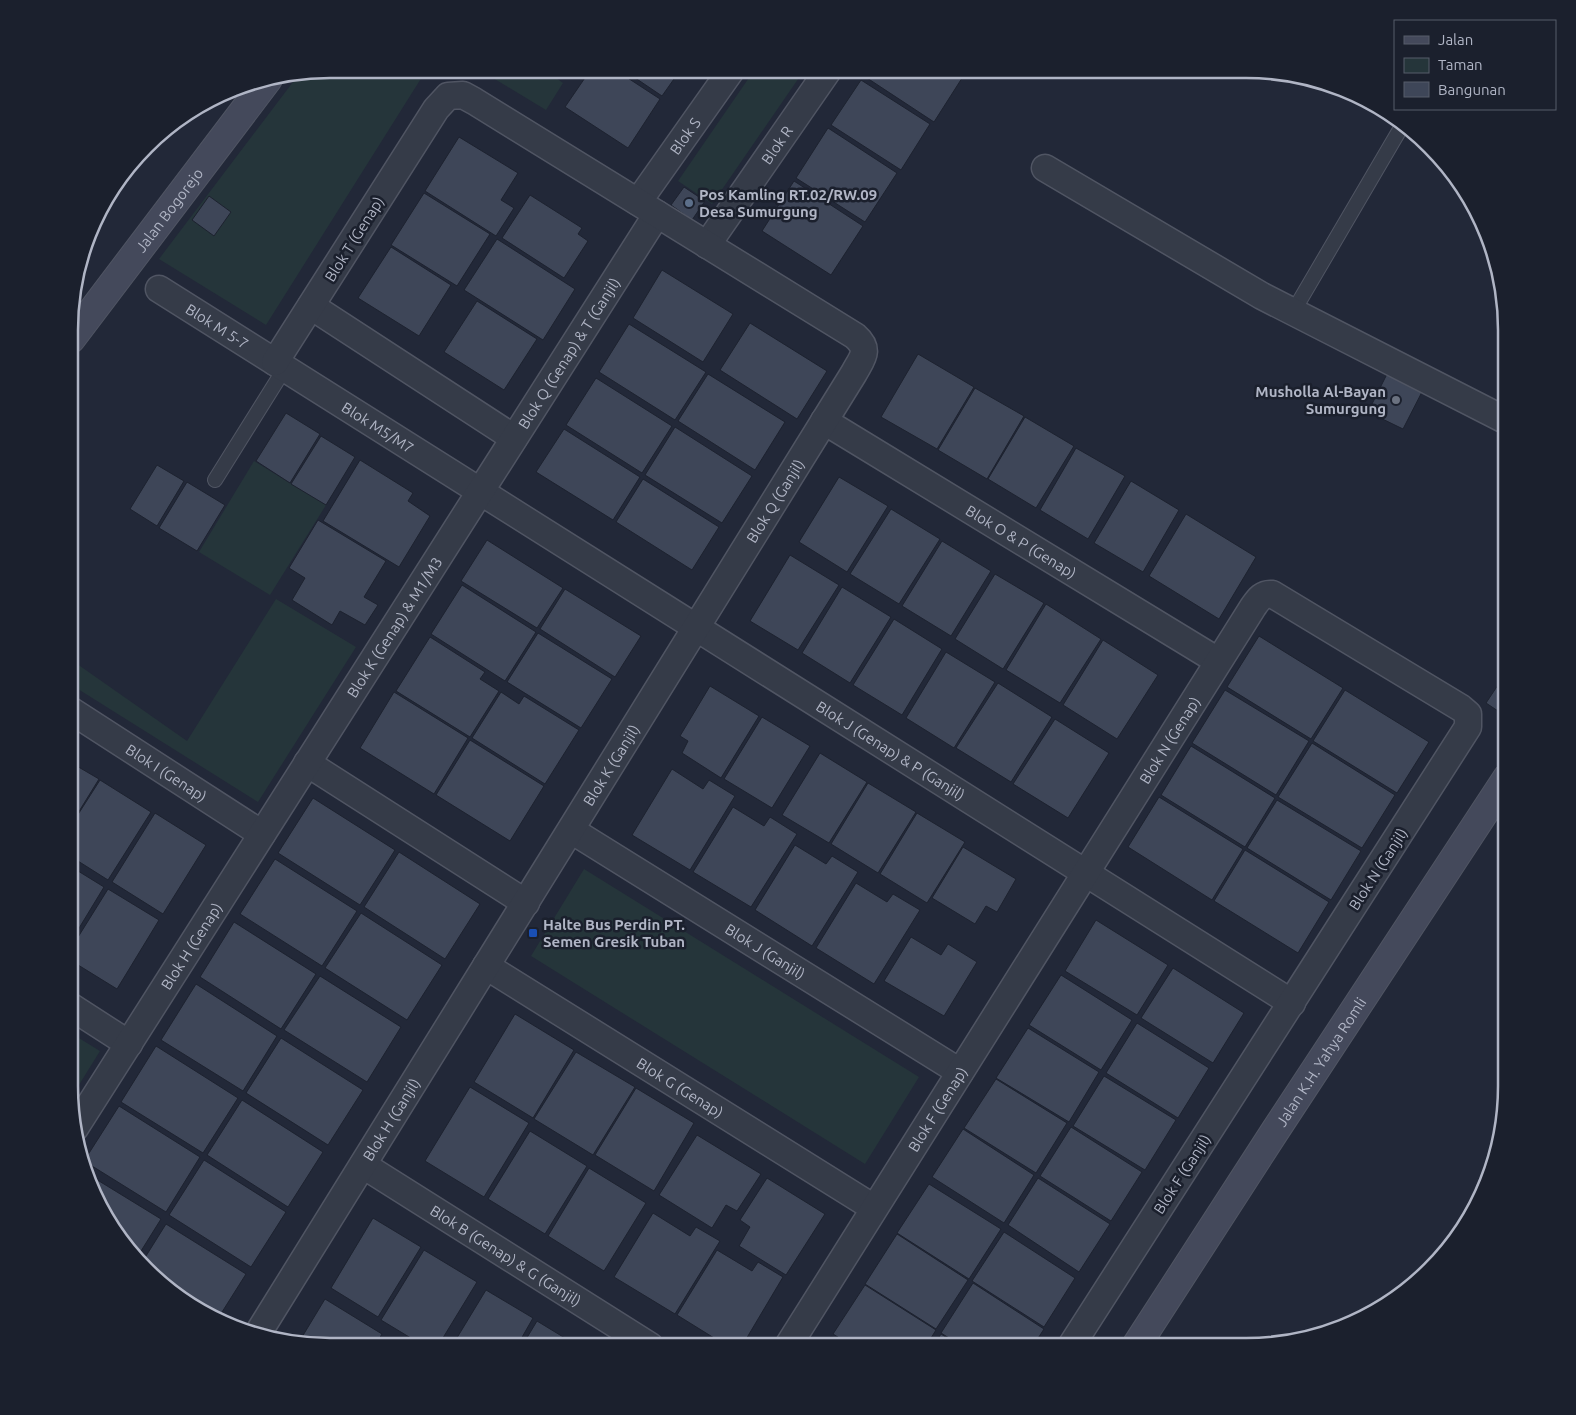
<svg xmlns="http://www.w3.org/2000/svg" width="1576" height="1415" font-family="Ubuntu,sans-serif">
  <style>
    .green { fill: #25353a }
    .building { fill: #3e4658; stroke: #1d222f }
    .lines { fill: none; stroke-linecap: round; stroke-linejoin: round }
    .lane-casing { stroke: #505563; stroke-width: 16 }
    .street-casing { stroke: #505563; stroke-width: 29 }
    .secondary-casing { stroke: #505563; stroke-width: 30 }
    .lane { stroke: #353b48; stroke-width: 14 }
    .street { stroke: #353b48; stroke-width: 26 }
    .secondary { stroke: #44495b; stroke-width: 28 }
    .service-dot { fill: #5c6f8a; stroke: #1b202d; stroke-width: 2 }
    .worship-dot { fill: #6b7280; stroke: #1b202d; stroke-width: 2 }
    .transit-dot { fill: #1a4fb4; stroke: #1b202d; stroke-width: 2 }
    .labels { text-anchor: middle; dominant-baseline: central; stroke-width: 5; stroke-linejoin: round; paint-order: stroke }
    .street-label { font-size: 15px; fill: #b0b5c5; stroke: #1b202d }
    .poi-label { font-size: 15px; font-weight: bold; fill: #b0b5c5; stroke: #1b202d; text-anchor: start }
    .rim { fill: none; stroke: #b0b5c5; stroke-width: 2.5 }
  </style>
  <rect width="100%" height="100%" fill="#222838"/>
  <path class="green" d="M330 69H427L266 325 159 259 299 74Z
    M478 69H544L563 83 546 110Z
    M755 69H805L712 204 678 181Z
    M254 461 326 505 270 595 199 552Z
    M276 599 356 647 258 802 70 684V659L187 741Z
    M584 869 919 1077 865 1164 531 956Z
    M69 1032 100 1051 69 1101Z"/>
  <path class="building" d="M591 69H614L660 99 628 148 565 107Z
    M622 69H681L662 96Z
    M869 69H955L964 75 934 122 864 76Z
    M861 80 930 124 901 170 831 125Z
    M828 128 897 173 865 222 796 178Z
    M459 137 518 173 501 200 514 208 496 236 425 191Z
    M794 181 863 226 831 275 762 231Z
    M684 187 705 201 692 220 671 205Z
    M424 193 490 234 457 286 391 245Z
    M530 195 582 228 578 234 588 241 564 278 502 238Z
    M209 196 231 212 214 236 192 220Z
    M497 239 575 289 543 340 464 290Z
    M391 247 451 285 419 336 358 298Z
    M662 270 733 314 703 362 633 318Z
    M477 301 537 339 504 390 444 352Z
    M750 323 827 371 797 419 720 370Z
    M629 324 706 372 675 420 599 372Z
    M918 354 974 387 937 449 881 417Z
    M1389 370 1424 388 1403 429 1368 412Z
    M708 374 785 422 755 470 678 421Z
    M596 378 672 426 642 473 566 425Z
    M975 388 1024 416 987 479 938 450Z
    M286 413 320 434 290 483 256 461Z
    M1025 417 1074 446 1036 508 988 479Z
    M675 427 752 476 722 523 645 475Z
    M564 429 640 477 613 520 536 472Z
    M321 436 355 457 326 505 291 484Z
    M1076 448 1125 476 1088 539 1040 510Z
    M360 460 413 493 408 501 430 516 399 567 323 521Z
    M157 465 184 481 157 526 130 509Z
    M839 477 888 506 847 572 799 542Z
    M643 479 719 527 692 570 616 522Z
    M1131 481 1179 510 1143 572 1094 543Z
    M187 482 225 505 197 551 159 528Z
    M891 509 940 539 899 604 850 574Z
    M1186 514 1256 557 1219 619 1149 576Z
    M318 520 386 561 364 597 378 605 365 625 340 611 332 625 292 600 305 578 289 568Z
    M487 540 563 588 537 628 461 581Z
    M942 541 991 571 951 636 902 606Z
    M790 555 839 585 798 650 750 621Z
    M995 574 1044 603 1003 669 955 639Z
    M462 585 536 632 505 681 431 634Z
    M842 587 891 617 850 683 802 653Z
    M565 589 641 636 615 677 540 629Z
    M1046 604 1101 639 1060 703 1006 670Z
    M894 619 942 649 902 715 853 685Z
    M538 633 612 679 581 728 507 682Z
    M1259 636 1343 688 1311 739 1227 687Z
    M430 637 485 672 480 679 499 691 470 737 396 691Z
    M1103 640 1158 675 1117 739 1063 705Z
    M946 652 995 682 954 748 906 718Z
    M1502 679 1507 683V717L1486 703Z
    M998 683 1052 717 1011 782 956 748Z
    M710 686 759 716 721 778 682 753 688 741 680 736Z
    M1225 690 1309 741 1276 795 1192 743Z
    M1345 690 1429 742 1397 793 1313 741Z
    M394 692 468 738 434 794 360 748Z
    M501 692 519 704 524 696 579 730 545 784 472 738Z
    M762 717 810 746 772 808 724 779Z
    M1055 719 1109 753 1068 818 1013 784Z
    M470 740 544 786 510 841 436 795Z
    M1312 743 1395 795 1362 848 1278 797Z
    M1191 746 1275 798 1245 847 1161 795Z
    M820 753 867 782 829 843 782 815Z
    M70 762 99 779 70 826Z
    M672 769 703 789 709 780 735 796 690 870 632 835Z
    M100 780 151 812 108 880 70 856V827Z
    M868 783 916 812 878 873 831 844Z
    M1159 797 1243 849 1212 900 1128 847Z
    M313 798 395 850 360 905 278 853Z
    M1277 800 1361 851 1331 900 1247 848Z
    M733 807 764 826 770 817 797 834 751 907 693 872Z
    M155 813 206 845 163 914 112 882Z
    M917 813 965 842 927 903 880 874Z
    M795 845 826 864 832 856 858 872 812 946 755 910Z
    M963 847 1016 879 997 912 986 906 975 924 932 898Z
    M1245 850 1329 902 1298 953 1214 901Z
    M399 852 480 904 445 959 364 907Z
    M275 859 357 911 322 966 240 914Z
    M70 866 104 887 70 943Z
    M856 883 887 902 893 894 920 910 874 984 816 948Z
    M108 889 159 920 117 989 70 960V950Z
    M361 913 442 965 407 1020 325 968Z
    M1096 920 1168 965 1137 1015 1065 971Z
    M234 922 316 974 281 1029 200 977Z
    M911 937 941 955 948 944 977 962 944 1016 884 981Z
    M1173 968 1244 1013 1213 1063 1141 1018Z
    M1061 975 1132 1020 1101 1070 1029 1025Z
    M320 976 401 1027 367 1082 284 1030Z
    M196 984 277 1036 243 1091 161 1040Z
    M515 1014 574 1050 533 1118 474 1082Z
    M1137 1023 1209 1068 1178 1118 1106 1073Z
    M1028 1028 1099 1072 1069 1122 996 1078Z
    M281 1038 363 1090 328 1145 246 1093Z
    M156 1046 238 1098 203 1153 121 1102Z
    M576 1052 635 1087 593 1155 534 1119Z
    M1104 1076 1176 1120 1145 1170 1073 1126Z
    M996 1079 1067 1123 1036 1173 964 1128Z
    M470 1087 529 1123 484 1197 425 1161Z
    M636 1088 694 1123 654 1191 595 1155Z
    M242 1100 323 1152 288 1207 207 1155Z
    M119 1106 200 1157 166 1212 84 1161Z
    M1071 1127 1142 1172 1111 1221 1040 1176Z
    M963 1129 1034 1175 1004 1223 932 1177Z
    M530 1131 587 1166 545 1234 488 1199Z
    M697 1135 761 1174 737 1211 726 1205 712 1228 659 1195Z
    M204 1160 286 1212 251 1267 169 1215Z
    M589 1168 646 1203 604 1271 548 1236Z
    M86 1173 161 1219 136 1259 89 1186Z
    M767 1178 825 1214 786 1275 739 1246 750 1227 740 1220Z
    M1038 1178 1110 1224 1079 1272 1008 1225Z
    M929 1184 1001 1229 969 1279 897 1233Z
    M653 1213 690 1236 696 1227 720 1241 675 1314 614 1277Z
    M373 1218 421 1247 378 1317 331 1288Z
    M166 1224 246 1274 217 1320 141 1264Z
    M1004 1232 1075 1278 1044 1327 972 1281Z
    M897 1234 968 1280 936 1329 865 1284Z
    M424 1250 477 1282 438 1346H424L381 1320Z
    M717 1250 752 1271 758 1262 783 1277 742 1346H727L677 1315Z
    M973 1283 1044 1329 1033 1346H962L941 1333Z
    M865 1285 936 1330 926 1346H852L833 1334Z
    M486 1290 533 1318 517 1346H452Z
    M325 1299 382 1334 375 1346H329L299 1342Z
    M537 1321 578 1346H522Z
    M941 1334 960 1346H933Z
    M831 1336 848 1346H825Z
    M389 1339 401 1346H385Z"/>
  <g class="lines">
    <g class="lane-casing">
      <path id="lane" d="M1293 312 1402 126
        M215 480 285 368"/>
    </g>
    <g class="street-casing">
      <g id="street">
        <path d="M1045 168 1262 296 1507 421"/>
        <path id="s1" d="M638 202 732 69"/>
        <path id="s2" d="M707 245 829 69"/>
        <path id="s3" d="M159 289 1292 1003"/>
        <path d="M311 306 514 438"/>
        <path id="s4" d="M824 421 1218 661"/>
        <path id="s5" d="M70 710 262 834"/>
        <path d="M307 763 526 903"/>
        <path id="s6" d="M571 830 960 1072"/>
        <path id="s7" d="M486 966 874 1208"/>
        <path d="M70 1006 129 1044"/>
        <path id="s8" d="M75 1128 657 214"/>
        <path id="s9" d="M363 1165 650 1346"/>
        <path id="s10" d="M257 1335 854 373C862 358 871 350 855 336L474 101 463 95 448 96 436 109 275 362"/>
        <path id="s11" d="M788 1346 1253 607C1258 600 1262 593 1272 594L1461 708 1468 714V727L1071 1346"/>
      </g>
    </g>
    <g class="secondary-casing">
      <g id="secondary">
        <path id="s12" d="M71 339 268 79"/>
        <path id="s13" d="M1136 1346 1275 1131 1507 778"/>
      </g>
    </g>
    <use href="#lane" class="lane"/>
    <use href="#street" class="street"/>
    <use href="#secondary" class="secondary"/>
  </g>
  <circle class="service-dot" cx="689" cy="203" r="5"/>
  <circle class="worship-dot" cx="1396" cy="400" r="5"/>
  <rect class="transit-dot" x="528" y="928" width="10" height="10" rx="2.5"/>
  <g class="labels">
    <g class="street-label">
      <text stroke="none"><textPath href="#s1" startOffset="81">Blok S</textPath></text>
      <text stroke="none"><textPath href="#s2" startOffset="122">Blok R</textPath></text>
      <text stroke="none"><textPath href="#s12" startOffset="162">Jalan Bogorejo</textPath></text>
      <text transform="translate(354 239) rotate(-58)">Blok T (Genap)</text>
      <text stroke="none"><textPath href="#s3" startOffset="69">Blok M 5-7</textPath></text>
      <text stroke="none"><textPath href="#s8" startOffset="919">Blok Q (Genap) &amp; T (Ganjil)</textPath></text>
      <text stroke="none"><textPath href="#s3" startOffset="259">Blok M5/M7</textPath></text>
      <text stroke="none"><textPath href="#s10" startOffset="982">Blok Q (Ganjil)</textPath></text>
      <text stroke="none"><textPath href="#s4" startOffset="231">Blok O &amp; P (Genap)</textPath></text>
      <text stroke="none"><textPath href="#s8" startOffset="594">Blok K (Genap) &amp; M1/M3</textPath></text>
      <text stroke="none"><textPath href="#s11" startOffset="716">Blok N (Genap)</textPath></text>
      <text stroke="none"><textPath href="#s3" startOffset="865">Blok J (Genap) &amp; P (Ganjil)</textPath></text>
      <text stroke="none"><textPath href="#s10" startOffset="671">Blok K (Ganjil)</textPath></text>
      <text stroke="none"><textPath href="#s5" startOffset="115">Blok I (Genap)</textPath></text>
      <text transform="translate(1378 869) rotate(-57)">Blok N (Ganjil)</text>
      <text stroke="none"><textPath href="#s8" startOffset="216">Blok H (Genap)</textPath></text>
      <text stroke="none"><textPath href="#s6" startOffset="229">Blok J (Ganjil)</textPath></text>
      <text stroke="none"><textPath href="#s13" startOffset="339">Jalan K.H. Yahya Romli</textPath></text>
      <text stroke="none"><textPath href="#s7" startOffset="229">Blok G (Genap)</textPath></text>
      <text stroke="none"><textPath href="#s11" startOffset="280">Blok F (Genap)</textPath></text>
      <text stroke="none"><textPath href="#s10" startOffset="254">Blok H (Ganjil)</textPath></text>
      <text transform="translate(1182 1174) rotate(-57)">Blok F (Ganjil)</text>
      <text stroke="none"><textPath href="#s9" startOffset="169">Blok B (Genap) &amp; G (Ganjil)</textPath></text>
    </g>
    <g class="poi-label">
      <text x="699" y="194">Pos Kamling RT.02/RW.09<tspan x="699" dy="17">Desa Sumurgung</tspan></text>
      <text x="1386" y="391" text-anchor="end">Musholla Al-Bayan<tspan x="1386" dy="17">Sumurgung</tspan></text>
      <text x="543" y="924">Halte Bus Perdin PT.<tspan x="543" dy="17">Semen Gresik Tuban</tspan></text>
    </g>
  </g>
  <path d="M0 0H1576V1415H0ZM330 78H1246A252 252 0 0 1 1498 330V1086A252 252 0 0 1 1246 1338H330A252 252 0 0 1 78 1086V330A252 252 0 0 1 330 78Z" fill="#1b202d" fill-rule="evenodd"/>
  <path class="rim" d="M330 78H1246A252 252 0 0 1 1498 330V1086A252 252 0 0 1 1246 1338H330A252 252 0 0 1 78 1086V330A252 252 0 0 1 330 78Z"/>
  <rect x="1394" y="20" width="162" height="90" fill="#1b202d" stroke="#575c6a"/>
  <rect x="1404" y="36" width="25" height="8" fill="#44495b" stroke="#575c6a"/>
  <text x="1438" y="45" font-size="15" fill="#b0b5c5">Jalan</text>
  <rect x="1404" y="58" width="25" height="15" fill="#25353a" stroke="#575c6a"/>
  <text x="1438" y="70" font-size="15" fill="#b0b5c5">Taman</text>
  <rect x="1404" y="82" width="25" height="15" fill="#3e4658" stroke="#575c6a"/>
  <text x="1438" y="95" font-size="15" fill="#b0b5c5">Bangunan</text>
</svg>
